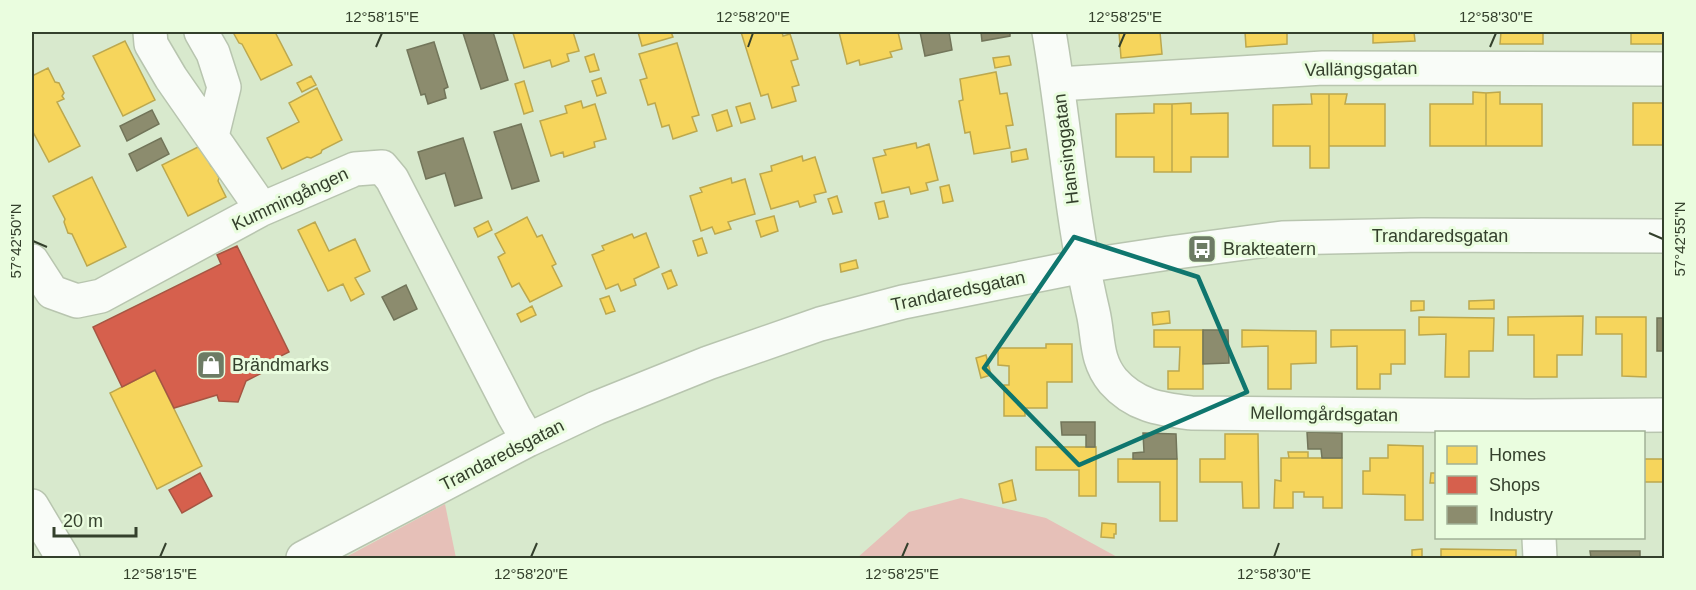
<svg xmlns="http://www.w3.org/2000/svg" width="1696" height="590" font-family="Arial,sans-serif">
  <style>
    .green { fill: #e6c0b8 }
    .homes { fill: #f6d55c; stroke: #bca84e; stroke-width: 1.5 }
    .shops { fill: #d6604d; stroke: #a55643; stroke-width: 1.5 }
    .industry { fill: #8c8c6e; stroke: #72755a; stroke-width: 1.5 }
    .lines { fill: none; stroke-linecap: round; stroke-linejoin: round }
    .minor-casing { stroke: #b8c5af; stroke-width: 36 }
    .minor { stroke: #f9fcf8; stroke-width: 33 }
    .marked { fill: none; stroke: #0f766e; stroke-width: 4.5; stroke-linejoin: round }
    .ticks { fill: none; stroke: #34402c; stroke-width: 2 }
    .labels { text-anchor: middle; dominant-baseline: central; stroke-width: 6; stroke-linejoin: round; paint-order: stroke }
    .street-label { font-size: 18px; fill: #34402c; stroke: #eafddf }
    .poi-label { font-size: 18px; fill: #34402c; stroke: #eafddf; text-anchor: start }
    .neatline { fill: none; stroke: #34402c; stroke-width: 2 }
    .ticks-label { font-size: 15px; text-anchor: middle; fill: #34402c }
  </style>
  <rect width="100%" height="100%" fill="#d8e9cd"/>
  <path class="green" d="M961 498 1046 518 1119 558H857L909 512Z
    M445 504 456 558H344L346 557Z"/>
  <path class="homes" d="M235 32H275L292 65 261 80 242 44 239 43 234 34Z
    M518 32H573L579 51 567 54 569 61 552 67 550 60 524 68 513 33Z
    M633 32H671L673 37 642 46 638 32 633 33Z
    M741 32H782L783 36 790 34 798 59 791 61 799 85 792 87 796 101 772 108 768 94 761 96Z
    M839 32H898L902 49 890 52 892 57 860 65 859 60 847 64Z
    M1119 32H1160L1162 54 1121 58Z
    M1245 32H1287V44L1246 47Z
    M1373 32H1414L1415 41 1373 43Z
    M1501 32H1543V44H1500Z
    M1631 32H1664V44H1631Z
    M125 41 155 100 123 116 93 56Z
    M677 43 699 115 692 117 697 131 673 139 669 125 662 127 655 103 648 105 640 80 647 78 639 54Z
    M594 54 599 70 590 72 585 57Z
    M1009 56 1011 65 995 68 993 58Z
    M48 68 55 82 59 83 64 93 62 96 64 99 57 102 80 146 49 162 32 130V76Z
    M996 72 1000 94 1007 93 1013 125 1006 126 1010 148 974 154 970 132 965 133 959 101 963 100 960 79Z
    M311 76 316 85 302 92 297 83Z
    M601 78 606 93 597 96 592 81Z
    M524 81 533 111 524 114 515 84Z
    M317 88 342 140 322 150 321 153 311 158 307 157 282 169 267 138 299 122 289 103Z
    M1473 92 1486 93V146H1430V104H1473Z
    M1500 92V104H1542V146H1486V93Z
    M1311 94H1329V168H1310V146H1273V105L1312 104Z
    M1329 94H1347L1345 104H1385V146H1329Z
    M581 101 583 108 595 104 606 139 594 142 595 147 564 157 563 152 551 156 540 121 567 113 565 106Z
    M750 103 755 119 741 123 736 107Z
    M1191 103V114L1228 113V157H1191V172H1172V104Z
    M1633 103H1664V145H1633Z
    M1154 104H1172V172H1154V157H1116V114L1154 113Z
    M727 110 732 126 717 131 712 115Z
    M916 143 917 148 929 144 938 180 926 183 928 190 911 194 909 187 882 193 873 158 886 155 884 150Z
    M200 146 211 166 214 168 219 178 218 181 226 197 188 216 162 165Z
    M1026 149 1028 159 1012 162 1011 152Z
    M802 156 803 161 815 157 826 192 814 195 816 202 800 207 798 201 771 209 760 174 772 171 771 166Z
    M92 177 126 247 87 266 72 234 68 233 64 222 65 219 53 196Z
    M731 178 732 183 745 179 755 214 728 222 731 229 715 234 712 227 701 231 690 196 702 192 700 188Z
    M949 185 953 201 943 203 940 187Z
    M837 196 842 212 833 214 828 199Z
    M884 201 888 217 879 219 875 203Z
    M774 216 778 231 761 237 756 221Z
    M527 217 537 237 542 235 556 264 552 266 562 286 530 302 519 283 512 287 498 257 505 253 495 234Z
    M488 221 492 230 478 237 474 228Z
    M315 222 329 251 355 239 370 271 355 278 364 294 351 301 343 284 328 291 298 230Z
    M646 233 659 267 634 279 636 285 621 291 618 284 606 289 592 255 604 250 602 246 632 234 634 238Z
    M702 238 707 253 698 256 693 241Z
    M856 260 858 268 841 272 840 264Z
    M671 270 677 285 668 289 662 274Z
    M609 296 615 311 606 314 600 299Z
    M1494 300V309H1469V301Z
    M1411 301H1424V310L1411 311Z
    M532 306 536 315 521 322 517 314Z
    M1169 311 1170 323 1153 325 1152 313Z
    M1583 316 1582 355H1557V377H1534V335H1508V317Z
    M1419 317 1494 318 1493 351H1469V377H1445L1446 334 1419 335Z
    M1596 317H1646V377L1622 376V334H1596Z
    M1154 330H1203V389H1168V371H1179L1180 347H1154Z
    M1242 330 1316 331V363L1291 364V389H1268V346L1242 347Z
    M1331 330H1405V364H1391V374H1380V389H1357V346L1331 347Z
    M1046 344H1072V382H1047V408H1025V416H1004V385H1009V366L998 365V348H1046Z
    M986 355 991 375 981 378 976 358Z
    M155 370 202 466 157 489 110 393Z
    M1225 434H1258L1259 508H1243L1242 482H1200V459H1225Z
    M1388 445 1423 446V520H1405V495L1363 494V471H1370V458H1388Z
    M1036 447H1096V496H1079V470H1036Z
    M1288 452H1308V458H1289Z
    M1281 458H1342V508H1323V497H1304V492H1293V508H1274L1275 480 1281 481Z
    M1118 459H1177V521H1160V482H1118Z
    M1644 459H1664V482H1644Z
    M1431 473H1436V483H1430Z
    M1012 480 1016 500 1003 503 999 484Z
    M1102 523 1116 524V534H1114V538L1101 537Z
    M1422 549V558H1412V550Z
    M1441 549 1516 550V558H1441Z"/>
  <path class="shops" d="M237 246 289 352 259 367 262 373 246 381 238 402 219 401 217 395 174 408 155 370 122 387 93 327 221 264 217 255Z
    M200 473 212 496 182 513 169 490Z"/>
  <path class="industry" d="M467 32H493L508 80 481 89 463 33Z
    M920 32H949L952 50 925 56Z
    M981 32H1010V36L982 41Z
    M434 42 448 87 444 89 446 98 428 104 425 94 421 95 407 50Z
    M152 110 159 124 127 141 120 126Z
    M521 124 539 181 512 189 494 132Z
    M161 138 169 154 137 171 129 154Z
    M463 138 482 198 455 206 445 173 426 179 418 152Z
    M406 285 417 309 394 320 382 297Z
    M1657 318H1664V351H1657Z
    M1203 330H1228L1229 363 1203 364Z
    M1061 422H1095V447H1086V435H1062Z
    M1307 432 1342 433V458H1322L1321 449H1308Z
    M1143 433 1176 434 1177 459H1133V453L1144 452Z
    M1590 551H1640V558H1591Z"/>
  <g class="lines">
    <g class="minor-casing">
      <path id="minor" d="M150 32 151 44 171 78 262 209
        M201 32 213 53 224 87 212 136
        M1049 32C1065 125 1071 219 1093 312 1099 338 1095 359 1113 381 1135 406 1160 409 1191 413L1533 416 1664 415
        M1058 84 1323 68 1664 69
        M32 261 52 292 77 301 101 296 262 209 355 169 382 167 392 179 514 416 528 440
        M32 506 63 558
        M1539 538 1540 558
        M303 558 528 440 596 408 708 363 820 324 903 302 1083 266 1169 253 1282 238 1422 235 1664 236"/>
    </g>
    <use href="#minor" class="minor"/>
  </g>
  <path class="marked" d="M1074 237 1198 277 1247 392 1079 465 984 368Z"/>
  <path class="ticks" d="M376 47 382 33M748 47 753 33M1119 47 1125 33M1490 47 1496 33M1649 233 1663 239M33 241 47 247M160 557 166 543M531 557 537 543M902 557 908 543M1274 557 1279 543"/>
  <defs>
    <g id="bus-square" transform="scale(1.5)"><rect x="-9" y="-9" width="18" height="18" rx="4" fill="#6d7b64" stroke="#eafddf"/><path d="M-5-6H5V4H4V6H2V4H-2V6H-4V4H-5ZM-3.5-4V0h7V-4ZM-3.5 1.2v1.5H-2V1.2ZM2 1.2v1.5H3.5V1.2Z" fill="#fff"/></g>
    <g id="shop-square" transform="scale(1.5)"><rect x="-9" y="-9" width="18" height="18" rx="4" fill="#6d7b64" stroke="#eafddf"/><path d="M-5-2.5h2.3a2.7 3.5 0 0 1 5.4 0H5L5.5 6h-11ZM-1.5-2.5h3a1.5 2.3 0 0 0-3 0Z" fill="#fff"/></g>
  </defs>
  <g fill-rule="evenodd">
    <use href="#bus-square" x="1202" y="249"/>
    <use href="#shop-square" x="211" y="365"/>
  </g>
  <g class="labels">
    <g class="street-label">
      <text transform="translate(1361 69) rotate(-1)">Vallängsgatan</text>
      <text transform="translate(1066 149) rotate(-97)">Hansinggatan</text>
      <text transform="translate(290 199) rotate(-25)">Kummingången</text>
      <text x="1440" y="236">Trandaredsgatan</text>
      <text transform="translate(958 291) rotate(-12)">Trandaredsgatan</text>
      <text transform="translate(1324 414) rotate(1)">Mellomgårdsgatan</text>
      <text transform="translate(502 455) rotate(-27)">Trandaredsgatan</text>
    </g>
    <g class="poi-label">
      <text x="1223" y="249">Brakteatern</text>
      <text x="232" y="365">Brändmarks</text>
    </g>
  </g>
  <rect width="1696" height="590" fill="none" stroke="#eafddf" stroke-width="66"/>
  <rect x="1435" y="431" width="210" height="108" fill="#eafddf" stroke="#a1b197" stroke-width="1.5"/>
  <rect x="1447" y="446" width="30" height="18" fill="#f6d55c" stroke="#a1b197" stroke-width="1.5"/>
  <text x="1489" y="461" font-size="18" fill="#34402c">Homes</text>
  <rect x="1447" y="476" width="30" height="18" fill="#d6604d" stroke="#a1b197" stroke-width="1.5"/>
  <text x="1489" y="491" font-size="18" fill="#34402c">Shops</text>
  <rect x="1447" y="506" width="30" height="18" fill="#8c8c6e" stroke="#a1b197" stroke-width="1.5"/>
  <text x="1489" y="521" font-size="18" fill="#34402c">Industry</text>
  <path d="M54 527v9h82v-9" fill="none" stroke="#34402c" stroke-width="3"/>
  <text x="63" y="527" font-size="18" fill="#34402c" stroke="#eafddf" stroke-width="4.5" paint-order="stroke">20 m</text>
  <rect x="33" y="33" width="1630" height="524" class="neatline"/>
  <g class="ticks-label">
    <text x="382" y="22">12°58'15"E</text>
    <text x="753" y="22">12°58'20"E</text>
    <text x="1125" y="22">12°58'25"E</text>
    <text x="1496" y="22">12°58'30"E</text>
    <text transform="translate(1680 239) rotate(-90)" y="5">57°42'55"N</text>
    <text transform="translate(16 241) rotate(-90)" y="5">57°42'50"N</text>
    <text x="160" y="579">12°58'15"E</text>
    <text x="531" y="579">12°58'20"E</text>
    <text x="902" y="579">12°58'25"E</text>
    <text x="1274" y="579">12°58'30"E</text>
  </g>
</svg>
